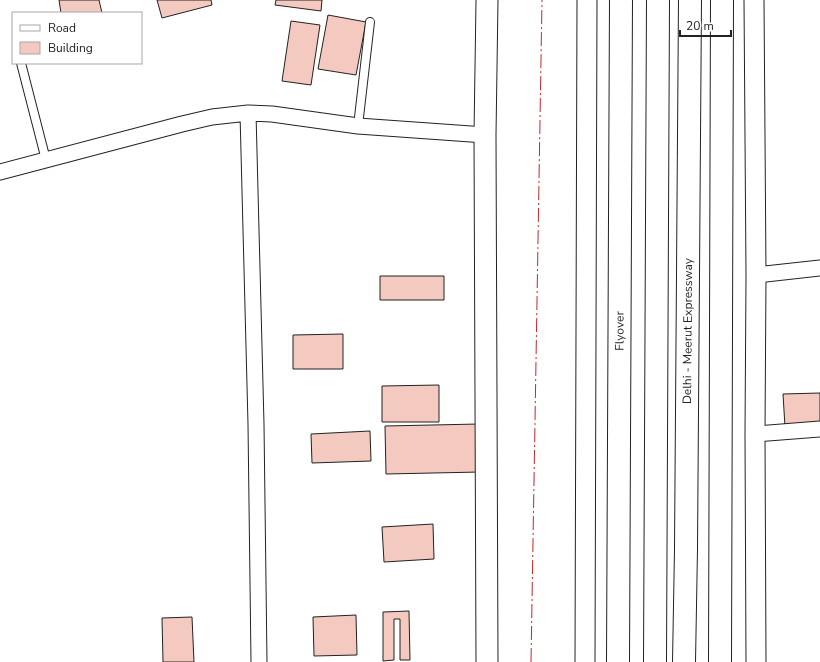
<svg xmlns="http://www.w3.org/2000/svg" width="820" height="662" font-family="'Nunito Sans',sans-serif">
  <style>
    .building { fill: #f3c9c0; stroke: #222 }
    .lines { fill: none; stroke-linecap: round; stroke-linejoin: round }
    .service-casing { stroke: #222; stroke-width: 10 }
    .minor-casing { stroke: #222; stroke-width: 17 }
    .tertiary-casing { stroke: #222; stroke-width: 21 }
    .secondary-casing { stroke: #222; stroke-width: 23 }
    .trunk-casing { stroke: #222; stroke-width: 24 }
    .motorway-casing { stroke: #222; stroke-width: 24 }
    .service { stroke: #fff; stroke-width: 8 }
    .minor { stroke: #fff; stroke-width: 15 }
    .tertiary { stroke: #fff; stroke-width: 19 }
    .secondary { stroke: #fff; stroke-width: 21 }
    .trunk { stroke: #fff; stroke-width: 22 }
    .motorway { stroke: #fff; stroke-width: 22 }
    .power { stroke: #c62828; stroke-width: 1; stroke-dasharray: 14 3 2 3; stroke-linecap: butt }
    .labels { text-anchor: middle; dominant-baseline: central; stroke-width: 3; stroke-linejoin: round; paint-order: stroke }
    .street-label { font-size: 12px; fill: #222; stroke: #fff }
  </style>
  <rect width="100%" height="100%" fill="#fff"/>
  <path class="building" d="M59 0H99L102 13H61Z
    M157 0H211L212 5 162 18Z
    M276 0H322L321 11 275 5Z
    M328 15 366 22 356 75 318 69Z
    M291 21 320 25 311 85 282 81Z
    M380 276H444V300H380Z
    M343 334V369H293V335Z
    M439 385V422H382V386Z
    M820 393V424L785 427 783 394Z
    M479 424 480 472 386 474 385 426Z
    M370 431 371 461 312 463 311 434Z
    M433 524 434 559 384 562 382 527Z
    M409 611 410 660H400V619H394V660L383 661V612Z
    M356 615 357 655 314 656 313 617Z
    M192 617 194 662H163L162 618Z"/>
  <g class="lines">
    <g class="service-casing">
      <path id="service" d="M21 63 46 160
        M358 126 370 22"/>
    </g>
    <g class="minor-casing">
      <path id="minor" d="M248 113 256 424 259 662
        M0 172 182 124 212 117 248 113 272 114 358 126 485 135
        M756 275 820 268
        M755 434 820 429"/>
    </g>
    <g class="tertiary-casing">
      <path id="tertiary" d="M754 0 756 275 755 434 756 662
        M585 662 587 0"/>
    </g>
    <g class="secondary-casing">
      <path id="secondary" d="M487 0 485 135 487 662"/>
    </g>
    <g class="trunk-casing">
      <g id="trunk">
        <path id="s1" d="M618 662 621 0"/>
        <path d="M720 662 722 0"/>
      </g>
    </g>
    <g class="motorway-casing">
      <g id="motorway">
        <path d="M655 662 658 0"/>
        <path id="s2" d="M684 662 686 549 690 0"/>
      </g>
    </g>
    <use href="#service" class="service"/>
    <use href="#minor" class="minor"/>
    <use href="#tertiary" class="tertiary"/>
    <use href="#secondary" class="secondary"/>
    <use href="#trunk" class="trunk"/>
    <use href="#motorway" class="motorway"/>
    <path class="power" d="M531 662 542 0"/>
  </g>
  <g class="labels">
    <g class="street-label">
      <text stroke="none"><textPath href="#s1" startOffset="331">Flyover</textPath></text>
      <text stroke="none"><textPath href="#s2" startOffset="331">Delhi - Meerut Expressway</textPath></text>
    </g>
  </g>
  <rect x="12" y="12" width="130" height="52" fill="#ffffff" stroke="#a7a7a7"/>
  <rect x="20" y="25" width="20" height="6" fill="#ffffff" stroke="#a7a7a7"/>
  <text x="48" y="32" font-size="12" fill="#222222">Road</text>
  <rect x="20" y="42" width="20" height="12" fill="#f3c9c0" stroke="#a7a7a7"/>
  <text x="48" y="52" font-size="12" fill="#222222">Building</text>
  <path d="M680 30v6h51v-6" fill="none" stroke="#222222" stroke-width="2"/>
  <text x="686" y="30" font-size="12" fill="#222222" stroke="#ffffff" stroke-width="3" paint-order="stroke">20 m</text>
</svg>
